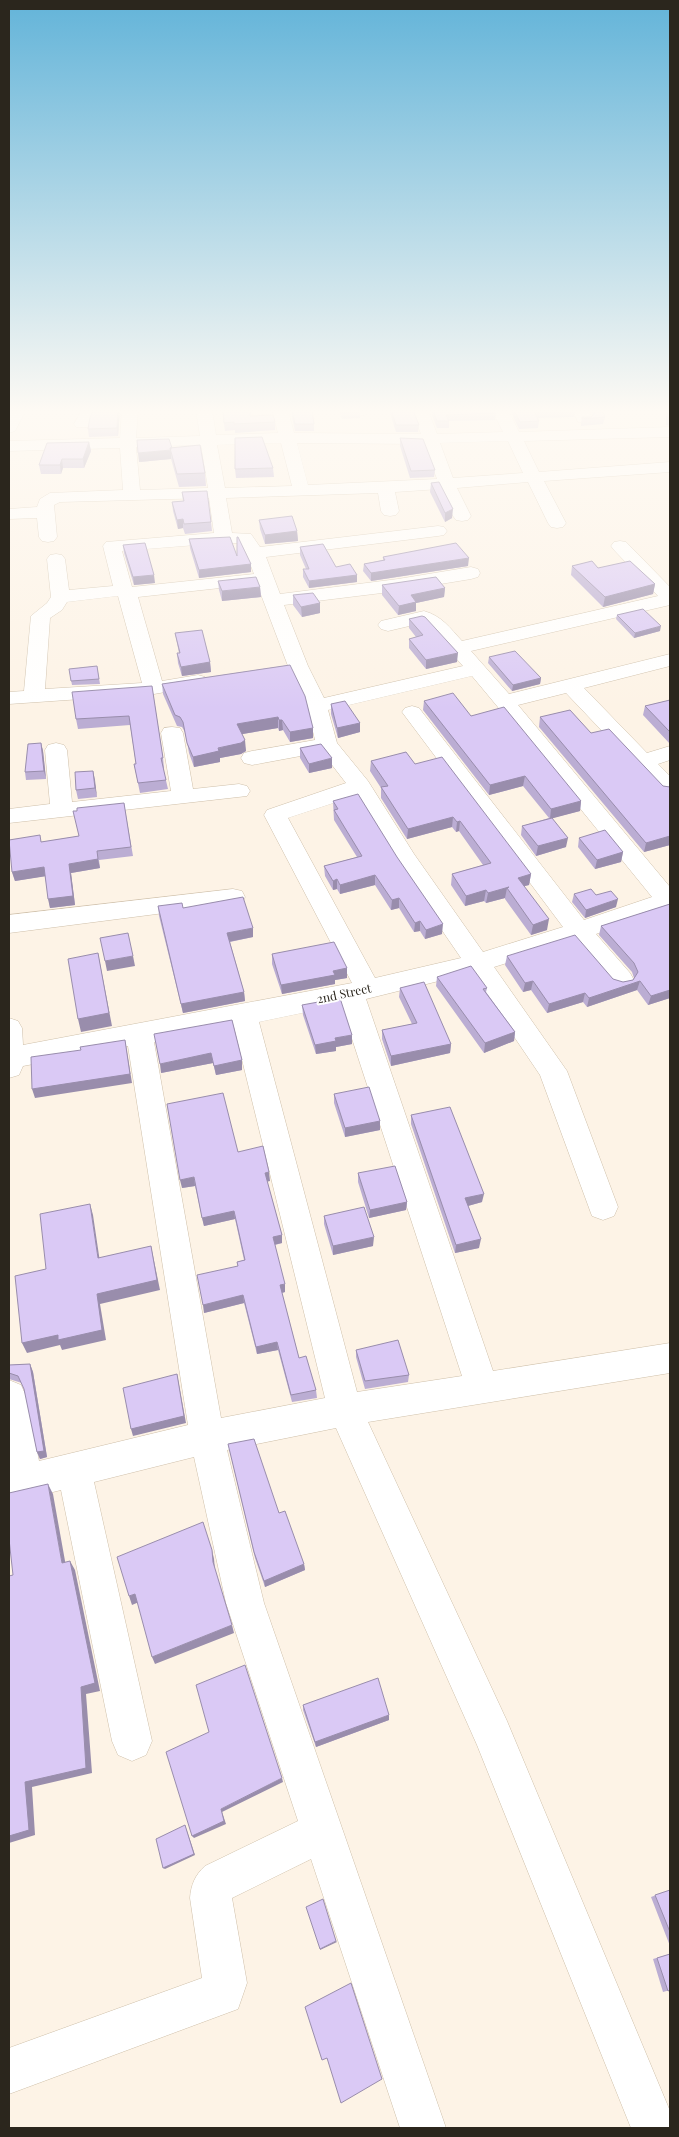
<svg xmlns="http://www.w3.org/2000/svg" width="679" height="2137" font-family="'Playfair Display',serif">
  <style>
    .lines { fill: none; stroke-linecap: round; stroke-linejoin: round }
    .minor-casing { stroke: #cfc0aa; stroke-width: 1 }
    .minor { fill: #fff; fill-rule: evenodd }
    .wall { fill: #bbadd3 }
    .shaded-wall { fill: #998dac }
    .building { fill: #dac9f5; stroke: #998dac }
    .labels { text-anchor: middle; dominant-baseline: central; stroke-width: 4; stroke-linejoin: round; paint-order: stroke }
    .street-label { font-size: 12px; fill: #2b261d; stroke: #fff }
  </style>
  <rect width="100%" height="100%" fill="#fdf3e6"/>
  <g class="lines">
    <g class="minor-casing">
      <path id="minor" d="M10 410H26L15 431 9 433Z
        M82 410H98L88 427H76L74 424Z
        M122 410H138L136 438 200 436 196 410H212L216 435 278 433 272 410H288L294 433 421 434 412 410H428L437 434 503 432 492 410H508L519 432 670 427V437L524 441 539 472 670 462V472L544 481 566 523 563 527 557 528 551 527 548 523 528 482 457 488 471 516 468 520 462 521 456 520 453 516 440 489 395 492 399 511 396 515 390 516 384 515 381 511 378 493 226 498 232 533 251 534 260 547 438 526 444 527 447 531 444 535 438 536 266 557 280 594 398 579 471 567 478 569 480 573 478 577 471 579 398 591 284 605 308 666 324 698 463 666 426 625 422 623 388 631 381 629 378 625 381 621 424 611C442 616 450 628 462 641L658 596 614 550 611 546 614 542 620 541 626 542 670 587V605L471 651 509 694 670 654V666L584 688 647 753 670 746V760L658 764 670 776V796L662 794 566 693 518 705 670 887V911L666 910 596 934 630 973 634 980 630 987 621 989 612 987 574 942 494 967 567 1071 618 1207 614 1216 603 1220 592 1216 540 1075 471 973 366 999 493 1371 670 1343V1373L368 1422 507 1721 670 2111V2128H631L477 1745 336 1428 227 1450 264 1603 446 2128H400L311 1859 232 1898 247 1983 238 2009 9 2094V2048L202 1978 190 1898C191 1885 195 1875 205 1866L298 1821 226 1603 194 1457 94 1482 152 1741 146 1755 132 1761 118 1755 112 1741 61 1490 9 1503V1380L21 1385 26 1396 39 1461 188 1425 128 1046 23 1066 19 1075 9 1078V1018L18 1021 22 1028 23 1045 352 983 264 815 267 810 346 783 322 752 252 765 244 763 241 758 244 753 252 751 315 740 307 706 288 666 257 584 138 597 162 681 198 675 205 677 208 681 205 685 154 694 9 704V692L24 691 31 616 47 603 51 597 47 559 50 555 56 554 62 555 65 559 69 590 113 586 103 546 106 542 214 533 209 498 60 502 54 505 57 537 54 541 48 542 42 541 39 537 37 518 9 519V509L37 507 40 499 50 493 123 490 120 448 9 451V441L120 438ZM508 441 523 473 453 478 440 443ZM281 443 292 486 225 488 217 445ZM297 443 424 444 437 479 308 485ZM201 445 208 488 140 490 136 447ZM222 543H240L246 553 254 574 132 587 122 551ZM118 596 142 683 45 689 50 618 62 610 67 602ZM472 676 497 706 652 897 584 920 419 708 412 706 405 708 402 712 405 716 563 927 483 952 414 854 368 781 337 743 328 710ZM355 796 398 866 461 958 375 978 288 818ZM341 1005 462 1376 357 1392 259 1022ZM234 1027 325 1398 221 1418 154 1042Z
        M352 410H368L365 415H355Z
        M573 410H589L592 419 590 422H578Z
        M172 727 180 728 183 733 193 789 239 784 247 786 250 791 247 796 9 823V809L50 804 45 750 48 745 56 743 64 745 67 750 72 802 171 791 161 733 164 728Z
        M233 889 242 891 245 897 242 903 9 933V915Z"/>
    </g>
    <use href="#minor" class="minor"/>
  </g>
  <path class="wall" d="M120 410 118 436 89 437 88 429Z
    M222 410H251V416L275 422V430L235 433V430L225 431Z
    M292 410 314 424V431H295L292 417Z
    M338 410H356L360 412V418L342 419Z
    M389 410H413L419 425 418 432H396Z
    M430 410H494L496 413 495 420 449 421V428H437Z
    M510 410H575L574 417 538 418 539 421 538 428 519 429Z
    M591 410H602L605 417 603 424 581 426V424L582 417H591L592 416Z
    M666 410H670V426L666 425Z
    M400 438 435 470 434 477 410 478 400 446Z
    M89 442 91 451 84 468H63L61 474H41L39 465Z
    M172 448 205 473 206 486 179 487 171 459 139 462Z
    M273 468 274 477 236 478 235 469Z
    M431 483 452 518 445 522 430 492Z
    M182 492 211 522 212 531 185 534 183 528 178 529 173 511 172 502 183 501Z
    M259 520 297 531 298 541 265 544 260 529Z
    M189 539 237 556 251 564V572L199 578 190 548Z
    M123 545 155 583 134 585 124 553Z
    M300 547 336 567 357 575V582L309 588 303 577V569H306L300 555Z
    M383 557 468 566 371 581 363 571 364 564 383 560Z
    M572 566 598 568 655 584 653 594 603 607 571 575Z
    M218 581 260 587 261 597 222 601 219 590Z
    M382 585 445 588 444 597 416 603V611L398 615 382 595Z
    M293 595 320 603V613L302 617 293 605Z
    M617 615 660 631 634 638 616 619Z
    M409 619 457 662 426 669 409 648V639L416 637 409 628Z
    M175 633 210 662 211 672 182 676 178 663 177 653H179Z
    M489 657 541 678 540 684 512 691 488 663Z
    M290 665 313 738 290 742 283 730 279 731 278 728 242 734 246 751 241 754 220 758V762L194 767 189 753 185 732 182 727 177 726 163 694 162 684Z
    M97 666 100 684 72 685 69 669Z
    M152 686 163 758 164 768H163L168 789 140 793 134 764H136L130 725 78 729 76 719Z
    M670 700V744L643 715 645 706Z
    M424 701 471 716 581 801 580 811 552 818 566 847 536 856 521 835 522 826 549 818 523 786 489 795 423 710Z
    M331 704 360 723V732L338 738 331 714Z
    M540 717 663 786 670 787V845L644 852 539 727Z
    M41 743 43 751 46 779 26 780 25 772Z
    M300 748 332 768 309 773 300 758Z
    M371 761 415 764 531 874 529 885 524 886 547 930 531 935 505 899V898L486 903 484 901 465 906 451 885 452 874 483 865 459 831 456 832 452 827 407 839 381 798V788L370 771Z
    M93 771 97 797 78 799 76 790Z
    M333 801 442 934 425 939 420 931 414 932 399 908 391 910 375 885 340 894 337 889 333 890 325 876 324 866 357 857 334 820Z
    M124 803 133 856 99 860 100 868 71 873 75 905 50 908 45 876 15 881 12 872 42 842 79 836Z
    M579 838 623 852 621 862 595 869 578 847Z
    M574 894 596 895 616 907 585 918 572 902Z
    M670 904V998L648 1005 637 990 587 1007 583 1002 547 1013 531 990 523 992 505 965 507 956 623 982 633 980 634 978 632 972 599 935 601 926Z
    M158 906 183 908 253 937 230 942 244 992 245 1001 183 1013 159 916Z
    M272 954 347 968V978L335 980V984L282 994 272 964Z
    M437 977 487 988 486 992 515 1032 514 1041 484 1053 436 986Z
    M400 988 451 1044 450 1053 391 1066 382 1039V1030L412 1024 399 997Z
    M302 1005 352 1044 336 1047V1051L316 1054 303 1015Z
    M232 1020 242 1060V1070L216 1075 213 1063 161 1073Z
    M334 1094 380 1121V1130L345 1137 334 1103Z
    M411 1115 482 1202 468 1206 479 1248 455 1253 411 1124Z
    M238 1152 270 1181H267L282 1235V1243L275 1245 285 1292 282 1293 299 1358 316 1390 317 1398 292 1402 278 1350 257 1354 244 1303 204 1313 238 1267 237 1262 244 1260 235 1219 204 1226 195 1186 182 1188Z
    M358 1173 407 1202 406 1210 369 1218 358 1182Z
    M324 1216 373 1246 333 1255 324 1224Z
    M356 1350 409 1375 408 1382 365 1389 356 1357Z
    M30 1364 33 1372 47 1457 40 1459 37 1452 25 1389 22 1383 9 1379V1365Z
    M228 1444 279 1513 304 1564 305 1570 265 1587 255 1558Z
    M303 1705 389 1720 316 1747 303 1710Z
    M670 1890V1946L651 1897Z
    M670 1954V1990L663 1992 653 1959Z"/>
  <path class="shaded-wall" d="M118 410H120L118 436 117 428Z
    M89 442 91 451 84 468 83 459Z
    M171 450V459L139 462 138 453Z
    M62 459 63 468 61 474 60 465Z
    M453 509 452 518 445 522V513Z
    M183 519V528L178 529 177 520Z
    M297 531 298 541 265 544V535Z
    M469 558 468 566 371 581V573Z
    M251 564V572L199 578V570Z
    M154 575 155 583 134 585 133 577Z
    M357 575V582L309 588V581Z
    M655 584 653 594 603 607 605 597Z
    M260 587 261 597 222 601V591Z
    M445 588 444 597 416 603V611L398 615 399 606 411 595Z
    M320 603V613L302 617 301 607Z
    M661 626 660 631 634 638 635 633Z
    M458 653 457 662 426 669V660Z
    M210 662 211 672 182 676 181 667Z
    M541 678 540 684 512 691 513 685Z
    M278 717V728L237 735V724Z
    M279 720H282L283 730 279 731Z
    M360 723V732L338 738 337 728Z
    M313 728V738L290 742V732Z
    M245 740 246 751 241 754 220 758V762L194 767 193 757Z
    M41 743 43 751 46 779 44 771Z
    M332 758V768L309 773V764Z
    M93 771 95 780 97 797 95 788Z
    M525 776 523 786 489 795 490 785Z
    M581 801 580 811 550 819 551 809Z
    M453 817 452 827 407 839 408 829Z
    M460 821 459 831 456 832 457 822Z
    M670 836V845L644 852 646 843Z
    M568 838 566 847 536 856 538 846Z
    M623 852 621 862 595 869 597 860Z
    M98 859 100 868 71 873 75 905 50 908 48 899 69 864Z
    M44 867 47 876 15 881 12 872Z
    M531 874 529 885 517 888 518 878Z
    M375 875V885L340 894V885Z
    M337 879V889L333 890V881Z
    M509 887 507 888 505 898 486 903 488 893Z
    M486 890 484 901 465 906 466 896Z
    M399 898V908L391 910 392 900Z
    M618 899 616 907 585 918 586 910Z
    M549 919 547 930 531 935 533 925Z
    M420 921V931L414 932 415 923Z
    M443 924 442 934 425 939 426 930Z
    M253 928V937L228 942 227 933Z
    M98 953 112 1026 81 1032 78 1019Z
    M133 956 135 966 107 971 105 961Z
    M347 968V978L335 980V984L282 994 281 985 333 971Z
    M533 981 531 990 523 992 525 983Z
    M640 981 637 990 587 1007 589 998Z
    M670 990V998L648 1005 651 996Z
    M244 992 245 1001 183 1013 181 1004Z
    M585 993 583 1002 547 1013 549 1004Z
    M515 1032 514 1041 484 1053 485 1043Z
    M352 1035V1044L336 1047V1051L316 1054 315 1045 335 1038Z
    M125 1040 132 1083 35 1098 32 1089Z
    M451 1044 450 1053 391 1066V1056Z
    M211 1053 213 1063 161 1073 160 1064Z
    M242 1060V1070L216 1075 214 1066Z
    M380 1121V1130L345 1137V1128Z
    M269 1172 270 1181 266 1182 265 1173Z
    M194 1177 195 1186 182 1188 180 1180Z
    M484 1194 482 1202 464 1207 465 1198Z
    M407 1202 406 1210 369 1218 370 1210Z
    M90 1204 93 1215 101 1269 98 1258Z
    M234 1211 235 1219 204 1226 202 1218Z
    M282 1235V1243L273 1245V1237Z
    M374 1237 373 1246 333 1255V1246Z
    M481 1239 479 1248 455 1253 456 1245Z
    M151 1246 160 1290 100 1304 106 1340 62 1350 60 1345 27 1353 22 1343 97 1294Z
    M285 1284V1292L281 1293 280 1285Z
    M243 1295 244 1303 204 1313 203 1305Z
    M277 1342 278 1350 257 1354 256 1347Z
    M30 1364 33 1372 47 1457 40 1459 37 1452Z
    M177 1374 186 1423 133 1436 131 1429Z
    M48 1484 53 1494 67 1572 62 1563Z
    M212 1550 214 1559 215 1570 213 1562Z
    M70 1561 75 1570 100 1691 86 1694 92 1773 32 1787 35 1835 9 1843V1836L25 1782 81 1687Z
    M304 1564 305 1570 265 1587 264 1581Z
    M135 1594 139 1602 132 1605 129 1596Z
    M232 1625 234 1633 155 1664 152 1657Z
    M389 1715V1720L316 1747 315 1742Z
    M282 1778 283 1782 222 1812 226 1824 194 1838 192 1836 221 1809Z
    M185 1825 195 1855 165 1869 163 1868Z
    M336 1941 337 1942 320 1950V1949Z"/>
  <path class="building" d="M94 410H118L117 428 88 429 90 417Z
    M223 410H250V416L273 415 275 422 234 424V422L224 423Z
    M292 410H312L314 424H295Z
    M341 410H356L360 412 342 413Z
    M391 410H413L419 425H396Z
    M433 410H494L496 413 446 415 449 421H437Z
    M514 410H561L534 411 539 421 520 422Z
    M594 410H602L605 417 582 419V417H591L595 413Z
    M667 410H670V418H668Z
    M262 437 273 468 235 469V438Z
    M400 438 423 439 435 470 411 471Z
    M169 439 172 448H170L171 450 138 453 137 440Z
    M89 442 83 459H62L60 465H39L47 443Z
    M200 445 205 473 177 474 170 448Z
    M439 482 453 509 445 513 431 483Z
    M207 491 211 522 184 524 183 519 177 520 172 502 184 501 182 492Z
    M292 516 297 531 265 535 259 520Z
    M230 537 237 556V537H238L251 564 199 570 189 539Z
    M145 543 154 575 133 577 123 545Z
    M456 543 469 558 371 573 364 564 385 560 383 557Z
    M323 544 336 567 350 564 357 575 309 581 303 569H309L300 547Z
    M592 561 598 568 630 561 655 584 605 597 572 566Z
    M256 577 260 587 222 591 218 581Z
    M436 577 445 588 411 595 416 602 399 606 382 585Z
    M313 593 320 603 301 607 293 595Z
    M643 609 661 626 635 633 617 615Z
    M422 616 425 617 458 653 426 660 409 639 423 635 409 619Z
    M202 630 210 662 181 667 177 653H180L175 633Z
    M515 651 541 678 513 685 489 657Z
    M290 665 305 696 313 728 290 732 282 720H279L278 717 237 724 245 740 241 743 218 748 219 751 193 757 187 743 183 722 180 717 175 715 162 684Z
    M97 666 99 679 71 681 69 669Z
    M152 686 163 758H161L166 780 138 783 134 764H136L129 716 76 719 72 692Z
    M453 693 471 716 504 707 581 801 551 809 525 776 490 785 424 701Z
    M670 700V732L645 706Z
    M345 701 360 723 337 728 331 704Z
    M570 710 591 733 609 729 663 786 670 787V836L646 843 540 717Z
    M41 743 44 771 25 772 28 744Z
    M321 744 332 758 309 764 300 748Z
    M406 752 415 764 442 757 531 874 518 878 549 919 533 925 507 888 509 887 488 893 486 890 466 896 452 874 491 863 460 821 457 822 453 817 408 829 381 787 388 786 371 761Z
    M93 771 95 788 76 790 75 772Z
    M358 794 397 857 443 924 426 930 420 921 415 923 399 898 392 900 375 875 340 885 337 879 333 881 324 866 362 856 334 810 338 809 333 801Z
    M124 803 131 847 97 851 98 859 69 864 73 896 48 899 44 867 12 872 9 840 40 835 41 842 79 836 73 811H77V808Z
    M552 818 568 838 538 846 522 826Z
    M605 830 623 852 597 860 579 838Z
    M591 889 596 895 611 891 618 899 586 910 574 894Z
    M243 897 253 928 227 933 244 992 181 1004 158 906 182 903 183 908Z
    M670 904V990L651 996 640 981 589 998 585 993 549 1004 533 981 525 983 507 956 575 935 613 979 623 982 633 980 638 972 634 963 601 926Z
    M128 933 133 956 105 961 100 938Z
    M334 942 347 968 333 971 335 975 281 985 272 954Z
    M98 953 109 1013 78 1019 68 959Z
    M471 966 487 988 483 989 515 1032 485 1043 437 977Z
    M424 982 451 1044 391 1056 382 1030 417 1023 400 988Z
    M340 998 352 1035 335 1038 336 1041 315 1045 302 1005Z
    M232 1020 242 1060 214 1066 211 1053 160 1064 154 1034Z
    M125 1040 130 1074 32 1089 31 1057 81 1050 80 1047Z
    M369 1087 380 1121 345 1128 334 1094Z
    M223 1093 238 1152 263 1146 269 1172 265 1173 282 1235 273 1237 285 1284 280 1285 299 1358 306 1356 316 1390 291 1395 277 1342 256 1347 243 1295 203 1305 197 1275 238 1266 237 1262 245 1260 234 1211 202 1218 194 1177 180 1180 167 1104Z
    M450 1107 484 1194 465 1198 481 1239 456 1245 411 1115Z
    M395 1166 407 1202 370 1210 358 1173Z
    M90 1204 98 1258 151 1246 157 1280 97 1294 102 1330 58 1340V1335L22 1343 15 1276 46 1269 40 1214Z
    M364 1207 374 1237 333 1246 324 1216Z
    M398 1340 409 1375 365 1381 356 1350Z
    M30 1364 44 1451 37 1452 24 1389 18 1376 9 1373V1365Z
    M177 1374 184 1416 131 1429 123 1388Z
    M254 1439 279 1513 285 1511 304 1564 264 1581 254 1552 228 1444Z
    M48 1484 62 1563 70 1561 95 1683 81 1687 86 1768 25 1782 29 1830 9 1836V1576L13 1575 9 1539V1493Z
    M203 1522 212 1550 213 1562 232 1625 152 1657 135 1594 129 1596 117 1557Z
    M245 1665 282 1778 221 1809 224 1821 192 1836 166 1752 209 1732 196 1685Z
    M378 1678 389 1715 315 1742 303 1705Z
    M185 1825 194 1854 163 1868 156 1839Z
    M670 1890V1932L655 1895Z
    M323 1899 336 1941 320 1949 306 1907Z
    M670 1954V1990L668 1991 657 1958Z
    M351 1983 382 2079 341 2103 327 2058 322 2060 305 2007Z"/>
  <linearGradient id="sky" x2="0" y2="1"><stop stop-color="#63b4d9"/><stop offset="0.58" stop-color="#fefaf4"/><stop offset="1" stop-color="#fefaf4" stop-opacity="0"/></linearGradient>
  <rect width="679" height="709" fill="url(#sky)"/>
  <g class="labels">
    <g class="street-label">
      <text transform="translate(344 993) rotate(-12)">2nd Street</text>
    </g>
  </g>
  <rect width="679" height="2137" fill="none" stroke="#2b261d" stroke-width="20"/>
</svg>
